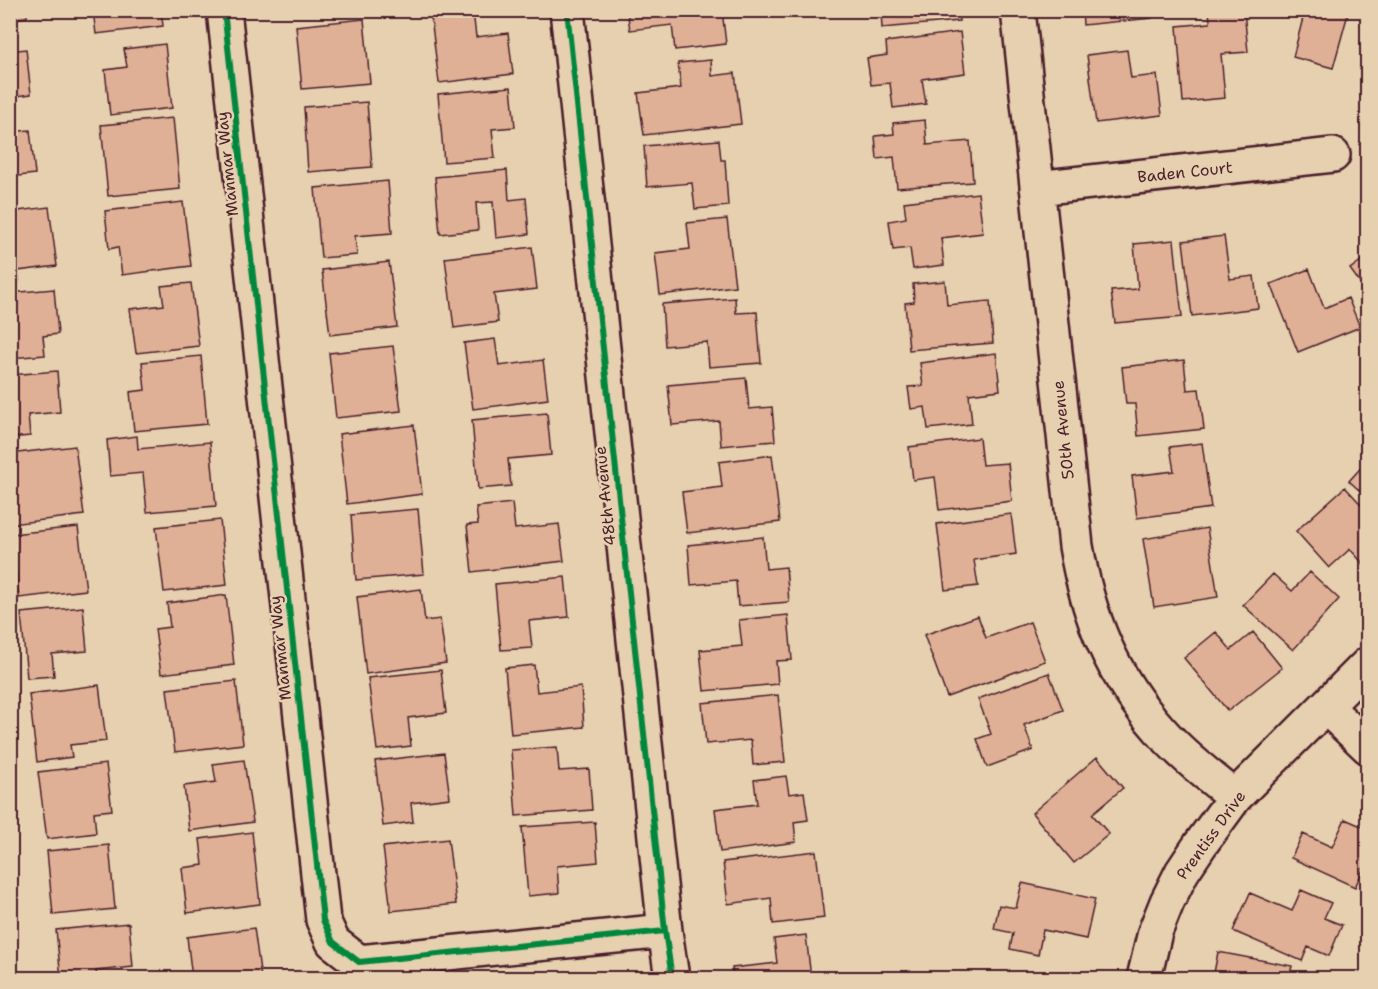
<svg xmlns="http://www.w3.org/2000/svg" width="1378" height="989" font-family="'Shantell Sans',sans-serif">
  <style>
    .building { fill: #dfb095; stroke: #4a1f2b; stroke-width: 1.5 }
    .lines { fill: none; stroke-linecap: round; stroke-linejoin: round }
    .street-casing { stroke: #4a1f2b; stroke-width: 38 }
    .street { stroke: #e6d0af; stroke-width: 33 }
    .cycleway-casing { stroke: #e6d0af; stroke-width: 10 }
    .cycleway { stroke: #00873e; stroke-width: 6 }
    .labels { text-anchor: middle; dominant-baseline: central; stroke-width: 5; stroke-linejoin: round; paint-order: stroke }
    .street-label { font-size: 16px; fill: #4a1f2b; stroke: #e6d0af }
  </style>
  <rect width="100%" height="100%" fill="#e6d0af"/>
  <filter id="ink" filterUnits="userSpaceOnUse"><feTurbulence type="fractalNoise" baseFrequency=".0167" numOctaves="2"/><feDisplacementMap in="SourceGraphic" scale="12" xChannelSelector="R" yChannelSelector="G"/><feConvolveMatrix kernelMatrix="1 2 1 2 8 2 1 2 1" color-interpolation-filters="sRGB"/></filter>
  <g filter="url(#ink)">
    <path class="building" d="M10 10H27V17L10 19Z
      M93 10H161L163 26 96 34Z
      M627 10H722L726 44 675 50 672 25 630 30Z
      M881 10H958L959 21 882 28Z
      M1082 10H1151L1152 18 1083 25Z
      M1209 10H1244L1248 52 1221 54 1225 98 1183 102 1177 26 1210 23Z
      M1305 10H1349L1333 68 1293 57Z
      M473 11 476 37 508 33 513 74 439 83 431 17Z
      M364 19 370 83 302 89 296 26Z
      M960 32 965 73 922 79 926 104 893 108 890 83 871 85 867 58 887 55 886 42Z
      M165 44 172 108 110 115 105 70 127 67 124 49Z
      M26 49 31 94 10 97V51Z
      M1127 50 1131 78 1157 75 1162 115 1096 123 1087 55Z
      M711 60 712 76 735 73 741 124 644 135 638 93 681 88 678 63Z
      M511 87 515 127 492 129 495 158 444 162 438 94Z
      M367 102 372 167 308 172 304 107Z
      M173 118 180 189 108 196 101 125Z
      M925 120 927 145 970 141 973 182 897 188 894 157 877 159 875 136 894 134 893 123Z
      M30 130 35 174 10 177V132Z
      M719 140 721 160H725L728 206 695 209 692 183 647 187 644 146Z
      M507 170 509 200 526 198 529 234 496 238 493 202 476 203 478 230 440 234 435 177Z
      M388 181 392 233 355 236 357 255 321 258 315 188Z
      M978 193 983 233 941 238 944 265 913 269 910 248 893 250 889 221 906 218 904 202Z
      M183 202 191 266 122 275 118 247 109 249 105 211Z
      M49 207 57 266 18 271 19 281 10 282V212Z
      M727 219 735 286 660 295 655 253 690 249 687 223Z
      M1224 236 1230 279 1254 276 1258 308 1192 316 1183 241Z
      M1174 240 1182 317 1115 323 1111 291 1138 289 1134 244Z
      M532 247 537 289 494 294 498 322 454 328 445 258Z
      M1368 256V294L1350 269Z
      M389 262 397 327 330 335 322 270Z
      M1309 269 1324 308 1348 298 1360 327 1298 352 1271 284Z
      M945 281 947 305 990 301 993 343 909 350 905 303 914 302 913 284Z
      M191 283 199 346 136 353 130 309 164 305 161 286Z
      M54 289 58 334 43 336 45 355 10 358V293Z
      M735 298 736 313 757 312 761 363 709 367 707 342 665 346 662 304Z
      M495 339 499 366 543 360 548 399 473 409 464 343Z
      M393 346 401 411 336 418 329 353Z
      M996 353 1000 390 969 394 972 424 928 429 925 407 911 409 908 387 923 386 920 363Z
      M201 356 207 424 134 431 130 392 145 390 142 362Z
      M1184 360 1187 390 1199 389 1204 429 1138 436 1135 404H1126L1122 367Z
      M57 371 60 412 28 415 30 436 10 438V375Z
      M746 378 749 409 772 407 775 441 721 446 719 421 672 425 668 385Z
      M547 413 551 455 508 459 511 486 478 489 472 420Z
      M414 425 422 494 347 504 339 434Z
      M137 436 138 449 210 442 216 506 147 512 143 473 110 476 107 440Z
      M979 438 982 465 1008 463 1012 501 939 510 935 477 913 480 909 447Z
      M1202 443 1211 508 1137 518 1132 476 1174 471 1170 447Z
      M75 446 84 515 11 524 10 454Z
      M772 455 780 522 687 533 682 492 722 487 719 462Z
      M1368 460V498L1349 481Z
      M1345 487 1368 512 1367 568 1350 549 1329 568 1296 531Z
      M512 503 515 529 559 524 564 561 472 572 467 525 478 524 476 507Z
      M418 509 424 574 356 580 351 515Z
      M1011 514 1016 554 974 560 978 586 945 590 937 524Z
      M220 520 227 585 164 592 156 527Z
      M78 527 86 590 19 598 12 534Z
      M1207 528 1218 597 1154 607 1143 539Z
      M763 537 766 569 786 567 789 602 738 606 736 581 691 585 688 545Z
      M1310 572 1339 599 1293 650 1243 605 1273 574 1292 591Z
      M565 577 569 617 529 621 532 648 501 650 495 584Z
      M421 589 425 621 440 619 446 663 366 674 357 597Z
      M226 595 234 665 161 674 155 629 170 627 167 603Z
      M83 607 87 651 52 654 54 676 27 678 21 613Z
      M788 615 792 660 776 661 778 684 704 691 700 650 742 646 739 620Z
      M978 616 986 638 1030 622 1045 661 947 697 924 635Z
      M1216 632 1231 650 1253 632 1282 668 1228 711 1184 658Z
      M534 665 537 692 581 687 584 727 511 734 505 668Z
      M441 670 446 713 408 718 411 746 377 750 368 678Z
      M1049 673 1063 710 1024 725 1033 750 987 767 977 739 991 734 978 699Z
      M236 681 243 744 175 752 167 689Z
      M99 685 106 741 70 745 72 757 37 762 29 694Z
      M778 695 785 762 753 765 751 740 706 744 702 703Z
      M557 747 559 771 589 769 592 810 516 816 511 750Z
      M444 753 450 798 411 803 413 822 383 826 375 761Z
      M1097 757 1123 788 1092 814 1109 834 1074 863 1032 813Z
      M244 760 253 822 189 831 184 786 216 782 213 764Z
      M106 764 112 810 94 812 96 833 47 839 38 772Z
      M786 776 789 794 804 792 808 820 794 822 796 842 720 852 715 809 757 804 754 780Z
      M1345 819 1368 829V859L1355 887 1291 858 1303 834 1332 847Z
      M595 822 598 862 557 866 559 893 528 896 522 827Z
      M252 832 260 904 187 913 182 868 203 865 200 839Z
      M448 839 456 904 391 911 383 847Z
      M109 845 115 909 53 915 47 851Z
      M816 851 824 918 773 924 771 898 728 904 723 862Z
      M1022 883 1095 899 1086 939 1043 930 1038 955 1010 949 1013 933 994 929 999 905 1016 908Z
      M1301 890 1331 903 1324 918 1342 925 1329 956 1308 947 1302 961 1233 931 1250 893 1292 911Z
      M129 923 133 967 96 971 97 978H61L56 930Z
      M254 928 261 978H192L187 937Z
      M806 935 811 978H733L732 968 777 963 774 939Z
      M1218 952 1292 966 1289 978H1213Z"/>
    <g class="lines">
      <g class="street-casing">
        <path id="street" d="M224 10 323 920 333 942 359 962 665 931
          M567 10 665 931 672 978
          M1018 10 1076 546C1088 617 1112 676 1160 730 1182 755 1209 776 1235 797
          M1037 188 1333 155
          M1326 707 1368 747
          M1144 978 1155 932 1167 902 1182 872 1200 845 1235 797 1368 664"/>
      </g>
      <use href="#street" class="street"/>
      <g class="cycleway-casing">
        <path id="cycleway" d="M224 10 323 920 333 942 359 962 665 931
          M567 10 665 931 672 978"/>
      </g>
      <use href="#cycleway" class="cycleway"/>
    </g>
  </g>
  <g class="labels">
    <g class="street-label">
      <text transform="translate(227 164) rotate(-96)">Manmar Way</text>
      <text transform="translate(1185 172) rotate(-6)">Baden Court</text>
      <text transform="translate(1063 430) rotate(-96)">50th Avenue</text>
      <text transform="translate(605 496) rotate(-96)">48th Avenue</text>
      <text transform="translate(280 648) rotate(-96)">Manmar Way</text>
      <text transform="translate(1211 835) rotate(-54)">Prentiss Drive</text>
    </g>
  </g>
  <rect width="1378" height="989" fill="none" stroke="#e6d0af" stroke-width="36"/>
  <rect x="18" y="18" width="1342" height="953" fill="none" stroke="#4a1f2b" stroke-width="2" filter="url(#ink)"/>
</svg>
